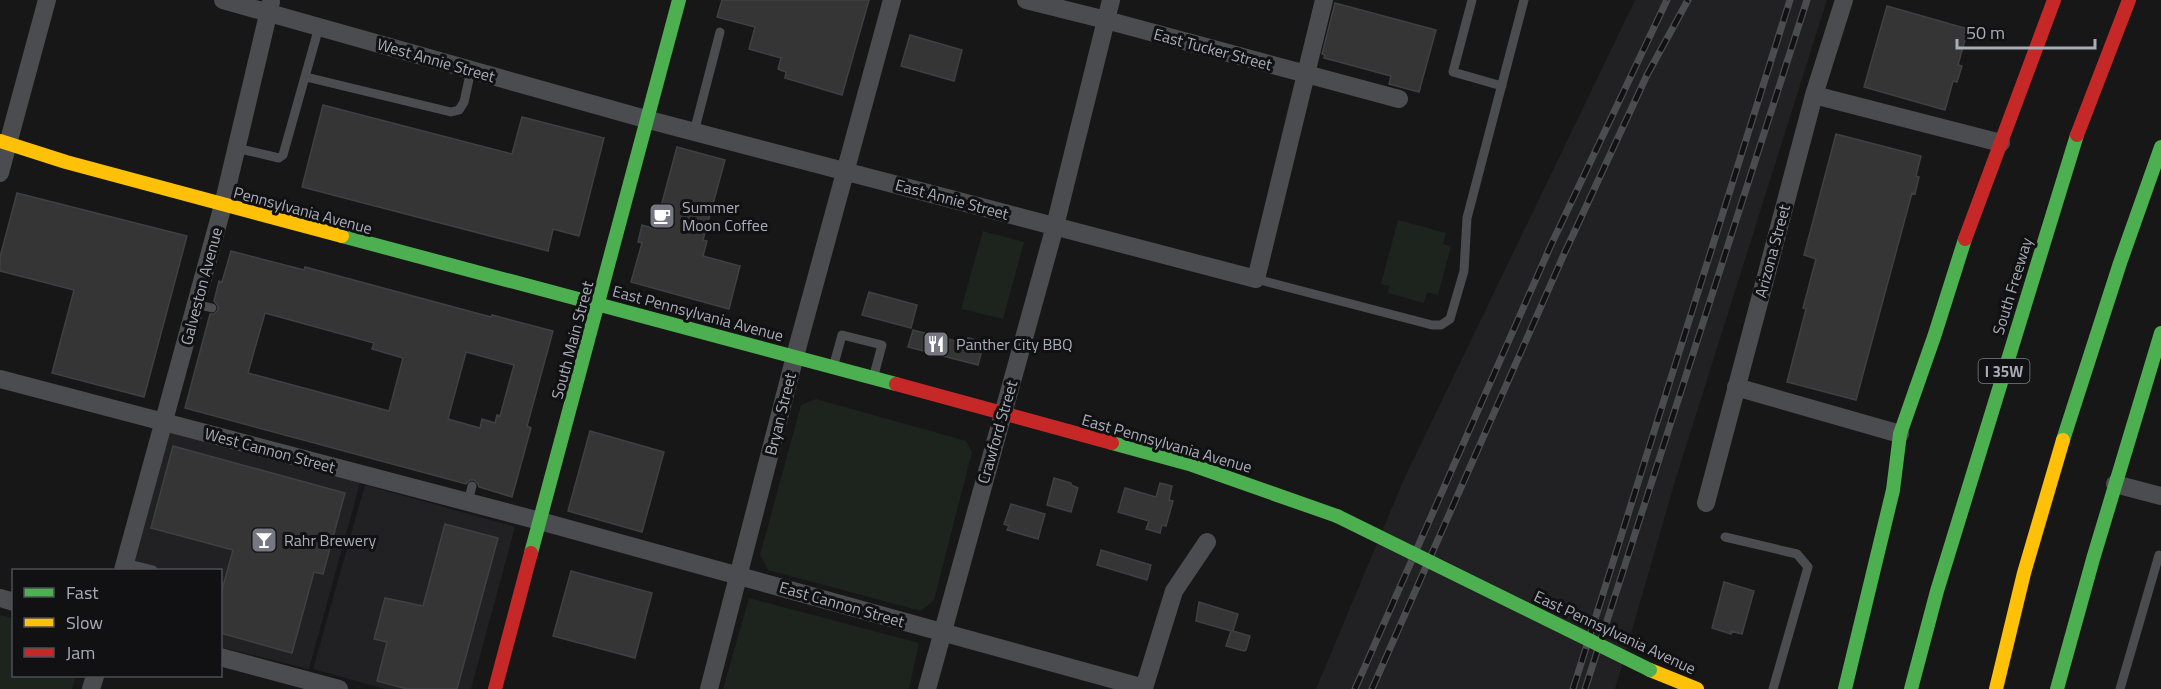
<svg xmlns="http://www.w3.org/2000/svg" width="2161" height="689" font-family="'Titillium Web',sans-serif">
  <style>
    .built { fill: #212123 }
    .green { fill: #1d241e }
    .building { fill: #353536; stroke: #3f4043; stroke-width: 1.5; fill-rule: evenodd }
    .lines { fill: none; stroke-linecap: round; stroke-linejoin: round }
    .lane { stroke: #4b4c50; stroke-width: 9 }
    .street { stroke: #4b4c50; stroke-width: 18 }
    .fast { stroke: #4caf50; stroke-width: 14 }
    .slow { stroke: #ffc107; stroke-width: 14 }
    .jam { stroke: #c62828; stroke-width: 14 }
    .rail-casing { stroke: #4b4c4f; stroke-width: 7 }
    .rail { stroke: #111113; stroke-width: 4.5; stroke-dasharray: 14; stroke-linecap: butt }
    .fast-bridge { stroke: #4caf50; stroke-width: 14 }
    .labels { text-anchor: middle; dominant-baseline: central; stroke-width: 6; stroke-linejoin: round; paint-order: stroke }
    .shield { fill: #111113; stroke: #7b7e86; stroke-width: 1.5 }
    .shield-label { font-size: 15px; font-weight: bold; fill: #a8adb8 }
    .street-label { font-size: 16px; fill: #a8adb8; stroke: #111113 }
    .poi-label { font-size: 16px; fill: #a8adb8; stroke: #111113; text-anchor: start }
  </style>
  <rect width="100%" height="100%" fill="#171717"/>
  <path class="built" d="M1635 0H1827L1676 478 1615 689H1316L1404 479Z
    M167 431 360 483 309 669 221 647 220 570H132Z
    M365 485 515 527 471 689H385L313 669Z"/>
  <path class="green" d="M1398 220 1446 233 1443 244 1451 246 1438 295 1427 292 1424 303 1388 293 1389 286 1381 284Z
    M983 231 1024 242 1003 319 961 309Z
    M816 399 966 441 972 452 934 600 921 611 768 570 760 555 801 405Z
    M749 598 919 643 909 689H723Z
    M0 615 13 618 14 676H76L72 689H0Z"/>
  <path class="building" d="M722 0H869L842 95 785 78 786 72 778 69 781 58 749 49 755 27 717 17Z
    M1335 3 1436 30 1419 92 1389 84 1391 76 1324 58 1325 55 1322 54Z
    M1887 6 1968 29 1958 65 1962 66 1957 82 1953 81 1945 110 1864 87Z
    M910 35 962 50 954 81 901 66Z
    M323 105 512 154 522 117 604 138 579 236 553 229 548 251 302 187Z
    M1836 134 1921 156 1916 176 1919 177 1915 194 1912 193 1856 400 1787 382 1806 309 1803 308 1816 259 1804 255Z
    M677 147 725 160 703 240 707 241 703 256 740 266 729 309 631 282 642 243 638 242 642 225 655 229Z
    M17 193 187 236 144 397 52 373 74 290 0 271V257Z
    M231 251 304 270 305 267 491 317 492 315 553 331 527 426 531 428 512 497 479 487 478 484 474 480H470L466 484 185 408 210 314H214L218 310V306L214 301 219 281 222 282ZM265 313 374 343 372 349 403 358 389 411 248 373ZM466 352 514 365 500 416 497 415 495 423 482 419 480 428 448 419Z
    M869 292 917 305 911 328 862 315Z
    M913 330 967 344 968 338 984 342 978 365 908 347Z
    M590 431 664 452 642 532 568 511Z
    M173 446 345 493 323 574 314 572 292 653 220 633V597L233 550 151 528Z
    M1054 478 1071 483V485L1078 488 1071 512 1047 505Z
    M1160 483 1172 486 1169 500 1173 501 1166 526 1162 525 1160 533 1146 529 1149 521 1118 512 1125 488 1156 497Z
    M1011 504 1045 514 1038 539 1007 530 1009 526 1004 524Z
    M445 524 498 538 457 689H407L377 681 387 642 374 639 385 598 423 606Z
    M1101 550 1151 565 1147 580 1097 565Z
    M571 571 652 593 635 658 553 636Z
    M1724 582 1754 591 1742 634 1731 631V634L1712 628Z
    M1199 602 1238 614 1233 631 1250 636 1246 650 1244 651 1226 646 1231 631 1196 621Z"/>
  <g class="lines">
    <path class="lane" d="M1472 0 1453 72 1502 86
      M306 77 451 112 459 110 464 102 471 70
      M694 132 720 32
      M236 148 279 158 283 155 319 27
      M1256 279 1432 325H1441L1450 319 1464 271 1467 218 1524 0
      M196 304 212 308
      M834 364 842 335 882 345 874 375
      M468 502 472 486
      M1725 537 1797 554 1808 567 1773 689
      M125 563 153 570
      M2120 689 2159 555"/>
    <path class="street" d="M223 0 649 120 1256 279 1324 0
      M1026 0 1106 20 1399 99
      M1814 95 2001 143
      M0 173 47 0
      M0 379 540 521 1144 688 1174 591 1207 542
      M1736 387 1900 434
      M2115 484 2161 496
      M1706 503 1814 95 1844 0
      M123 570 223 205 271 2
      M0 598 14 602
      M220 657 339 689
      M91 689 95 676
      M709 689 795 356 892 0
      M927 689 1055 226 1111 0"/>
    <path class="fast" d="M342 236 896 384
      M2063 440 2120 263 2161 147
      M1112 443 1189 464 1337 516
      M531 553 679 0
      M1845 689 1893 490 1900 434 1935 334 1965 239
      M1911 689 1937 591 2077 135
      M2057 689 2093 559 2161 333"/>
    <path class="slow" d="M0 141 66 162 342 236
      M1650 670 1697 689
      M1996 689 2024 573 2063 440"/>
    <path class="jam" d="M2077 135 2129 0
      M1965 239 2054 0
      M896 384 1112 443
      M495 689 531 553"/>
    <g class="rail-casing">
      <path id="rail" d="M1355 689 1551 245 1667 0
        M1372 689 1565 252 1647 75 1688 0
        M1573 689 1790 0
        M1585 689 1807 0"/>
    </g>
    <use href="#rail" class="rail"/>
    <path class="fast-bridge" d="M1337 516 1650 670"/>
  </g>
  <defs>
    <g id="cafe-square" transform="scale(1.35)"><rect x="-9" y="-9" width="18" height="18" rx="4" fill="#757880" stroke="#111113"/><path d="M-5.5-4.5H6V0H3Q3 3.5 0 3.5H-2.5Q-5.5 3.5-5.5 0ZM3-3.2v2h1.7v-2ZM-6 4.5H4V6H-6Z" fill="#fff"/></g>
    <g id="restaurant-square" transform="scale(1.35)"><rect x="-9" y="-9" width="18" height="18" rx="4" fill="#757880" stroke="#111113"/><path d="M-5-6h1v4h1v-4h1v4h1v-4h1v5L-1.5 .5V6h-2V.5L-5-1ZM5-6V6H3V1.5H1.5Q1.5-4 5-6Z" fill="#fff"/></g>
    <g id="bar-square" transform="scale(1.35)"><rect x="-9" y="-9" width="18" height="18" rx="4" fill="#757880" stroke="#111113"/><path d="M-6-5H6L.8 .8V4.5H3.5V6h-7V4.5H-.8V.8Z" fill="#fff"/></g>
  </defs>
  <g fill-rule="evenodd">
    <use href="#cafe-square" x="662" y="216"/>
    <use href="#restaurant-square" x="936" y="344"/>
    <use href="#bar-square" x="264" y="540"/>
  </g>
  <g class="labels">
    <rect class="shield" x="1978.5" y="359" width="51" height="24" rx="4.5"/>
    <g class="shield-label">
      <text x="2004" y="371">I 35W</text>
    </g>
    <g class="street-label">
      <text transform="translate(1213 49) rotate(15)">East Tucker Street</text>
      <text transform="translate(436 60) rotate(16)">West Annie Street</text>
      <text transform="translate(952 199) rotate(15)">East Annie Street</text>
      <text transform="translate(303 210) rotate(15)">Pennsylvania Avenue</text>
      <text transform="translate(1772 251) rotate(-75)">Arizona Street</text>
      <text transform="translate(201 286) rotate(-75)">Galveston Avenue</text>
      <text transform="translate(2012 286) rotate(-73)">South Freeway</text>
      <text transform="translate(698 313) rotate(15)">East Pennsylvania Avenue</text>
      <text transform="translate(572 340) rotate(-75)">South Main Street</text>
      <text transform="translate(780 414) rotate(-76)">Bryan Street</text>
      <text transform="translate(997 432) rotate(-74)">Crawford Street</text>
      <text transform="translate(1167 443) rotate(16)">East Pennsylvania Avenue</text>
      <text transform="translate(270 450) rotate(15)">West Cannon Street</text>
      <text transform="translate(842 604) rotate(16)">East Cannon Street</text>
      <text transform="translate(1615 632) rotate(25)">East Pennsylvania Avenue</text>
    </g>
    <g class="poi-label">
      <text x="682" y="207">Summer<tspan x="682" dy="18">Moon Coffee</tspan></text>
      <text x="956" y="344">Panther City BBQ</text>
      <text x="284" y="540">Rahr Brewery</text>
    </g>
  </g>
  <rect x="12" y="569" width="210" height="108" fill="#111113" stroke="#4d4f55" stroke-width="1.5"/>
  <rect x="24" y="588" width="30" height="9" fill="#4caf50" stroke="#4d4f55" stroke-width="1.5"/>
  <text x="66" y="599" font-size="18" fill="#a8adb8">Fast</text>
  <rect x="24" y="618" width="30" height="9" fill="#ffc107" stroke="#4d4f55" stroke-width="1.5"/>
  <text x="66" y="629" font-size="18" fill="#a8adb8">Slow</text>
  <rect x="24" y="648" width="30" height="9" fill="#c62828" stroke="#4d4f55" stroke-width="1.5"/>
  <text x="66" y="659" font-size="18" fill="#a8adb8">Jam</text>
  <path d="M1957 39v9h138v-9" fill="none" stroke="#a8adb8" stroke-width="3"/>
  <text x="1966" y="39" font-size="18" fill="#a8adb8" stroke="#111113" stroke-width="4.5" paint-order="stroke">50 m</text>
</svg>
